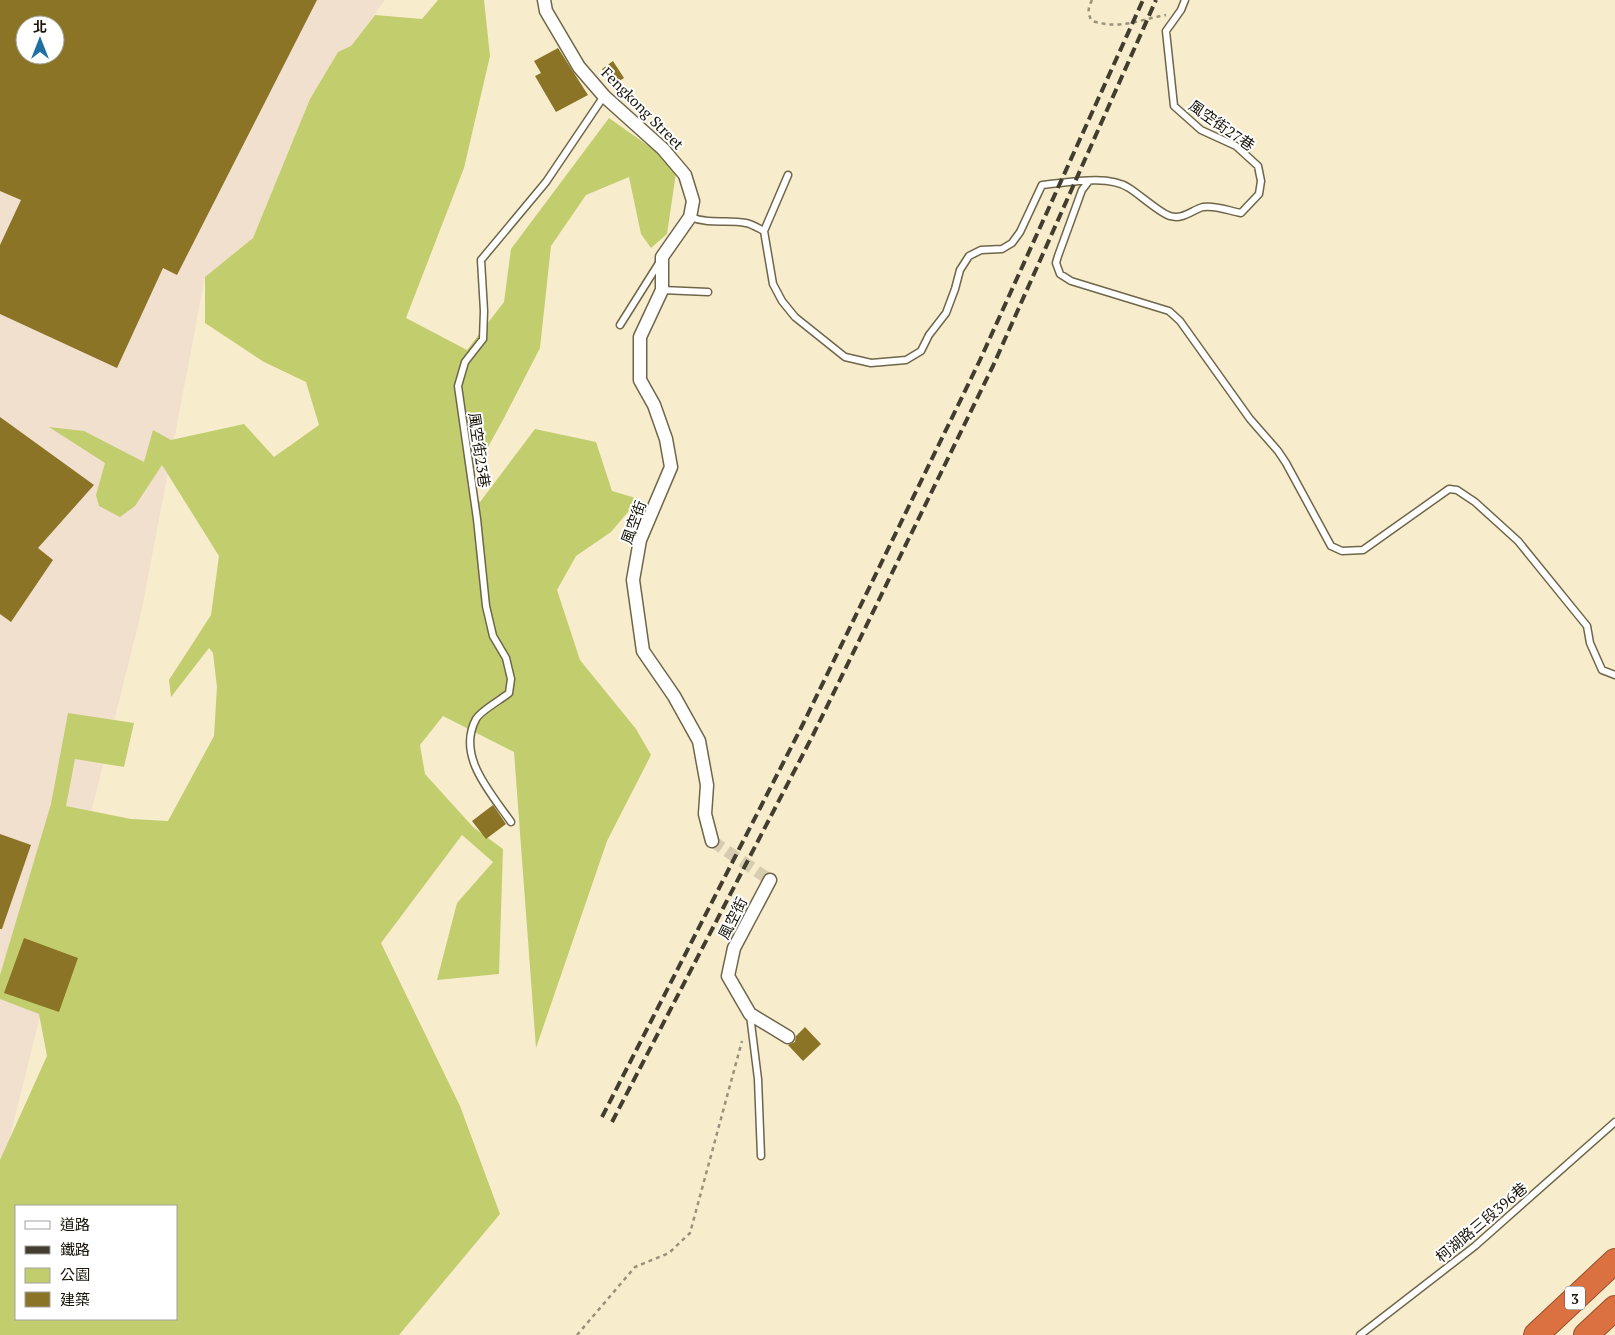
<svg xmlns="http://www.w3.org/2000/svg" width="1615" height="1335" font-family="'PT Serif','Noto Sans TC',serif">
  <style>
    .industrial { fill: #f1e0ce; fill-rule: evenodd }
    .green { fill: #c2cd6e; fill-rule: evenodd }
    .building { fill: #8b7425; fill-rule: evenodd }
    .lines { fill: none; stroke-linecap: round; stroke-linejoin: round }
    .street-tunnel { stroke: #d6cdb0; stroke-width: 12; stroke-dasharray: 12 6; stroke-linecap: butt }
    .lane-casing { stroke: #6f664a; stroke-width: 9 }
    .street-casing { stroke: #6f664a; stroke-width: 15 }
    .highway-casing { stroke: #97502d; stroke-width: 26 }
    .path { stroke: #99927b; stroke-width: 2.5; stroke-dasharray: 4 4; stroke-linecap: butt }
    .lane { stroke: #fff; stroke-width: 6 }
    .street { stroke: #fff; stroke-width: 12 }
    .highway { stroke: #db7040; stroke-width: 24 }
    .rail { stroke: #423d2e; stroke-width: 4; stroke-dasharray: 10 5; stroke-linecap: butt }
    .labels { text-anchor: middle; dominant-baseline: central; stroke-width: 4; stroke-linejoin: round; paint-order: stroke }
    .shield { fill: #fff; stroke: #5e5b54; stroke-width: 1 }
    .shield-label { font-size: 14px; font-weight: bold; fill: #19150a }
    .street-label { font-size: 15px; fill: #19150a; stroke: #fff }
  </style>
  <rect width="100%" height="100%" fill="#f7edcd"/>
  <path class="industrial" d="M0 0H385L351 46 338 52 310 99 253 238 205 277 141 614 0 1177ZM25 25H55V55H25Z"/>
  <path class="green" d="M438 0H484L490 56 464 168 406 318 467 350 504 302 511 249 609 118 677 166 667 234 651 248 641 234 629 177 586 195 551 246 540 348 504 418 467 485 480 502 535 429 596 442 612 491 639 499 611 532 576 556 557 590 580 660 636 729 651 755 607 841 536 1048 514 752 443 716 420 745 425 774 473 827 503 849 499 974 437 980 457 903 493 862 462 835 381 943 460 1106 500 1214 399 1335H0V1160L47 1056 39 1014 0 999V975L51 804 68 713 134 723 124 767 75 759 66 806 131 819 168 821 214 736 217 687 213 653 209 648 171 697 169 680 211 615 219 556 162 465 135 506 120 517 99 506 96 495 105 463 49 427 84 431 144 462 153 430 171 440 244 424 274 457 319 425 306 382 264 362 205 323V277L253 238 310 99 338 52 351 46 375 15 422 19ZM16 1206H176V1319H16Z"/>
  <path class="building" d="M0 0H317L177 275 163 268 117 368 0 314V245L21 200 0 191ZM25 25H55V55H25Z
    M558 48 588 95 556 112 535 76 541 73 534 61Z
    M613 61 624 78 613 85 602 69Z
    M0 417 94 485 38 548 53 560 11 622 0 614Z
    M493 805 506 824 486 839 472 821Z
    M0 834 31 845 2 929H0Z
    M24 938 78 958 59 1012 4 993Z
    M805 1027 821 1044 803 1061 788 1045 795 1042 796 1036Z"/>
  <g class="lines">
    <path class="street-tunnel" d="M712 841 770 880"/>
    <g class="lane-casing">
      <path id="lane" d="M1089 181 1082 190 1058 256 1056 263 1060 274 1071 281 1169 311 1180 321 1250 419 1278 451 1286 463 1331 546 1342 551 1363 550 1449 489 1457 490 1475 502 1518 541 1587 626 1590 643 1602 670 1615 675
        M690 217C712 225 726 219 746 223 752 224 758 228 764 231L773 284 782 301 795 317 845 357 871 363 906 360 921 351 929 335 946 313 955 289 960 270 969 256 981 250 1002 249 1012 243 1020 232 1042 185C1066 183 1108 174 1129 188 1139 194 1161 214 1170 216 1183 220 1192 210 1203 207 1216 205 1229 211 1241 213L1259 194 1261 181 1258 166 1236 146 1201 130 1174 106 1166 31 1181 10 1185 0
        M764 231 788 175
        M662 290 708 292
        M620 325 659 263
        M511 822C491 793 456 756 476 719 480 711 502 699 509 693L511 679 506 658 493 636 486 606 477 519 458 386 465 362 483 339 484 311 481 260 546 182 604 96
        M750 1015 758 1079 761 1156
        M1360 1335 1475 1246 1615 1122"/>
    </g>
    <g class="street-casing">
      <path id="street" d="M544 0 546 11 579 67 604 96 663 149 685 175 693 201 690 217 662 257V290L640 337V380L654 405 666 439 671 467 640 540 633 580 643 651 674 696 699 741 707 785 705 814 712 841
        M770 880 734 948 728 976 750 1014 788 1037"/>
    </g>
    <g class="highway-casing">
      <path id="highway" d="M1536 1335 1615 1261
        M1586 1335 1615 1308"/>
    </g>
    <path class="path" d="M1092 0C1088 8 1087 13 1092 21 1121 30 1137 20 1166 15
      M577 1335 635 1267 669 1253 690 1233 742 1041"/>
    <use href="#lane" class="lane"/>
    <use href="#street" class="street"/>
    <use href="#highway" class="highway"/>
    <path class="rail" d="M602 1117 801 728 980 360 1143 0
      M612 1122 813 735 993 366 1156 0"/>
  </g>
  <g class="labels">
    <rect class="shield" x="1565" y="1286.5" width="20" height="23" rx="4"/>
    <g class="shield-label">
      <text x="1575" y="1298">3</text>
    </g>
    <g class="street-label">
      <text transform="translate(643 108) rotate(45)">Fengkong Street</text>
      <text transform="translate(1222 125) rotate(35)">風空街27巷</text>
      <text transform="translate(480 450) rotate(82)">風空街23巷</text>
      <text transform="translate(633 522) rotate(-70)">風空街</text>
      <text transform="translate(732 918) rotate(-63)">風空街</text>
      <text transform="translate(1481 1222) rotate(-40)">柯湖路三段396巷</text>
    </g>
  </g>
  <rect x="15" y="1205" width="162" height="115" fill="#ffffff" stroke="#a3a19d"/>
  <rect x="25" y="1221" width="25" height="8" fill="#ffffff" stroke="#a3a19d"/>
  <text x="60" y="1230" font-size="15" fill="#19150a">道路</text>
  <rect x="25" y="1246" width="25" height="8" fill="#423d2e" stroke="#a3a19d"/>
  <text x="60" y="1255" font-size="15" fill="#19150a">鐵路</text>
  <rect x="25" y="1268" width="25" height="15" fill="#c2cd6e" stroke="#a3a19d"/>
  <text x="60" y="1280" font-size="15" fill="#19150a">公園</text>
  <rect x="25" y="1292" width="25" height="15" fill="#8b7425" stroke="#a3a19d"/>
  <text x="60" y="1305" font-size="15" fill="#19150a">建築</text>
  <g transform="translate(40 40)"><circle r="24" fill="#ffffff" stroke="#a3a19d"/>
  <path d="M0-4L9 19L0 12L-9 19Z" fill="#1d70a1"/>
  <text y="-8" font-size="14" font-weight="bold" text-anchor="middle" fill="#19150a">北</text>
  </g>
</svg>
